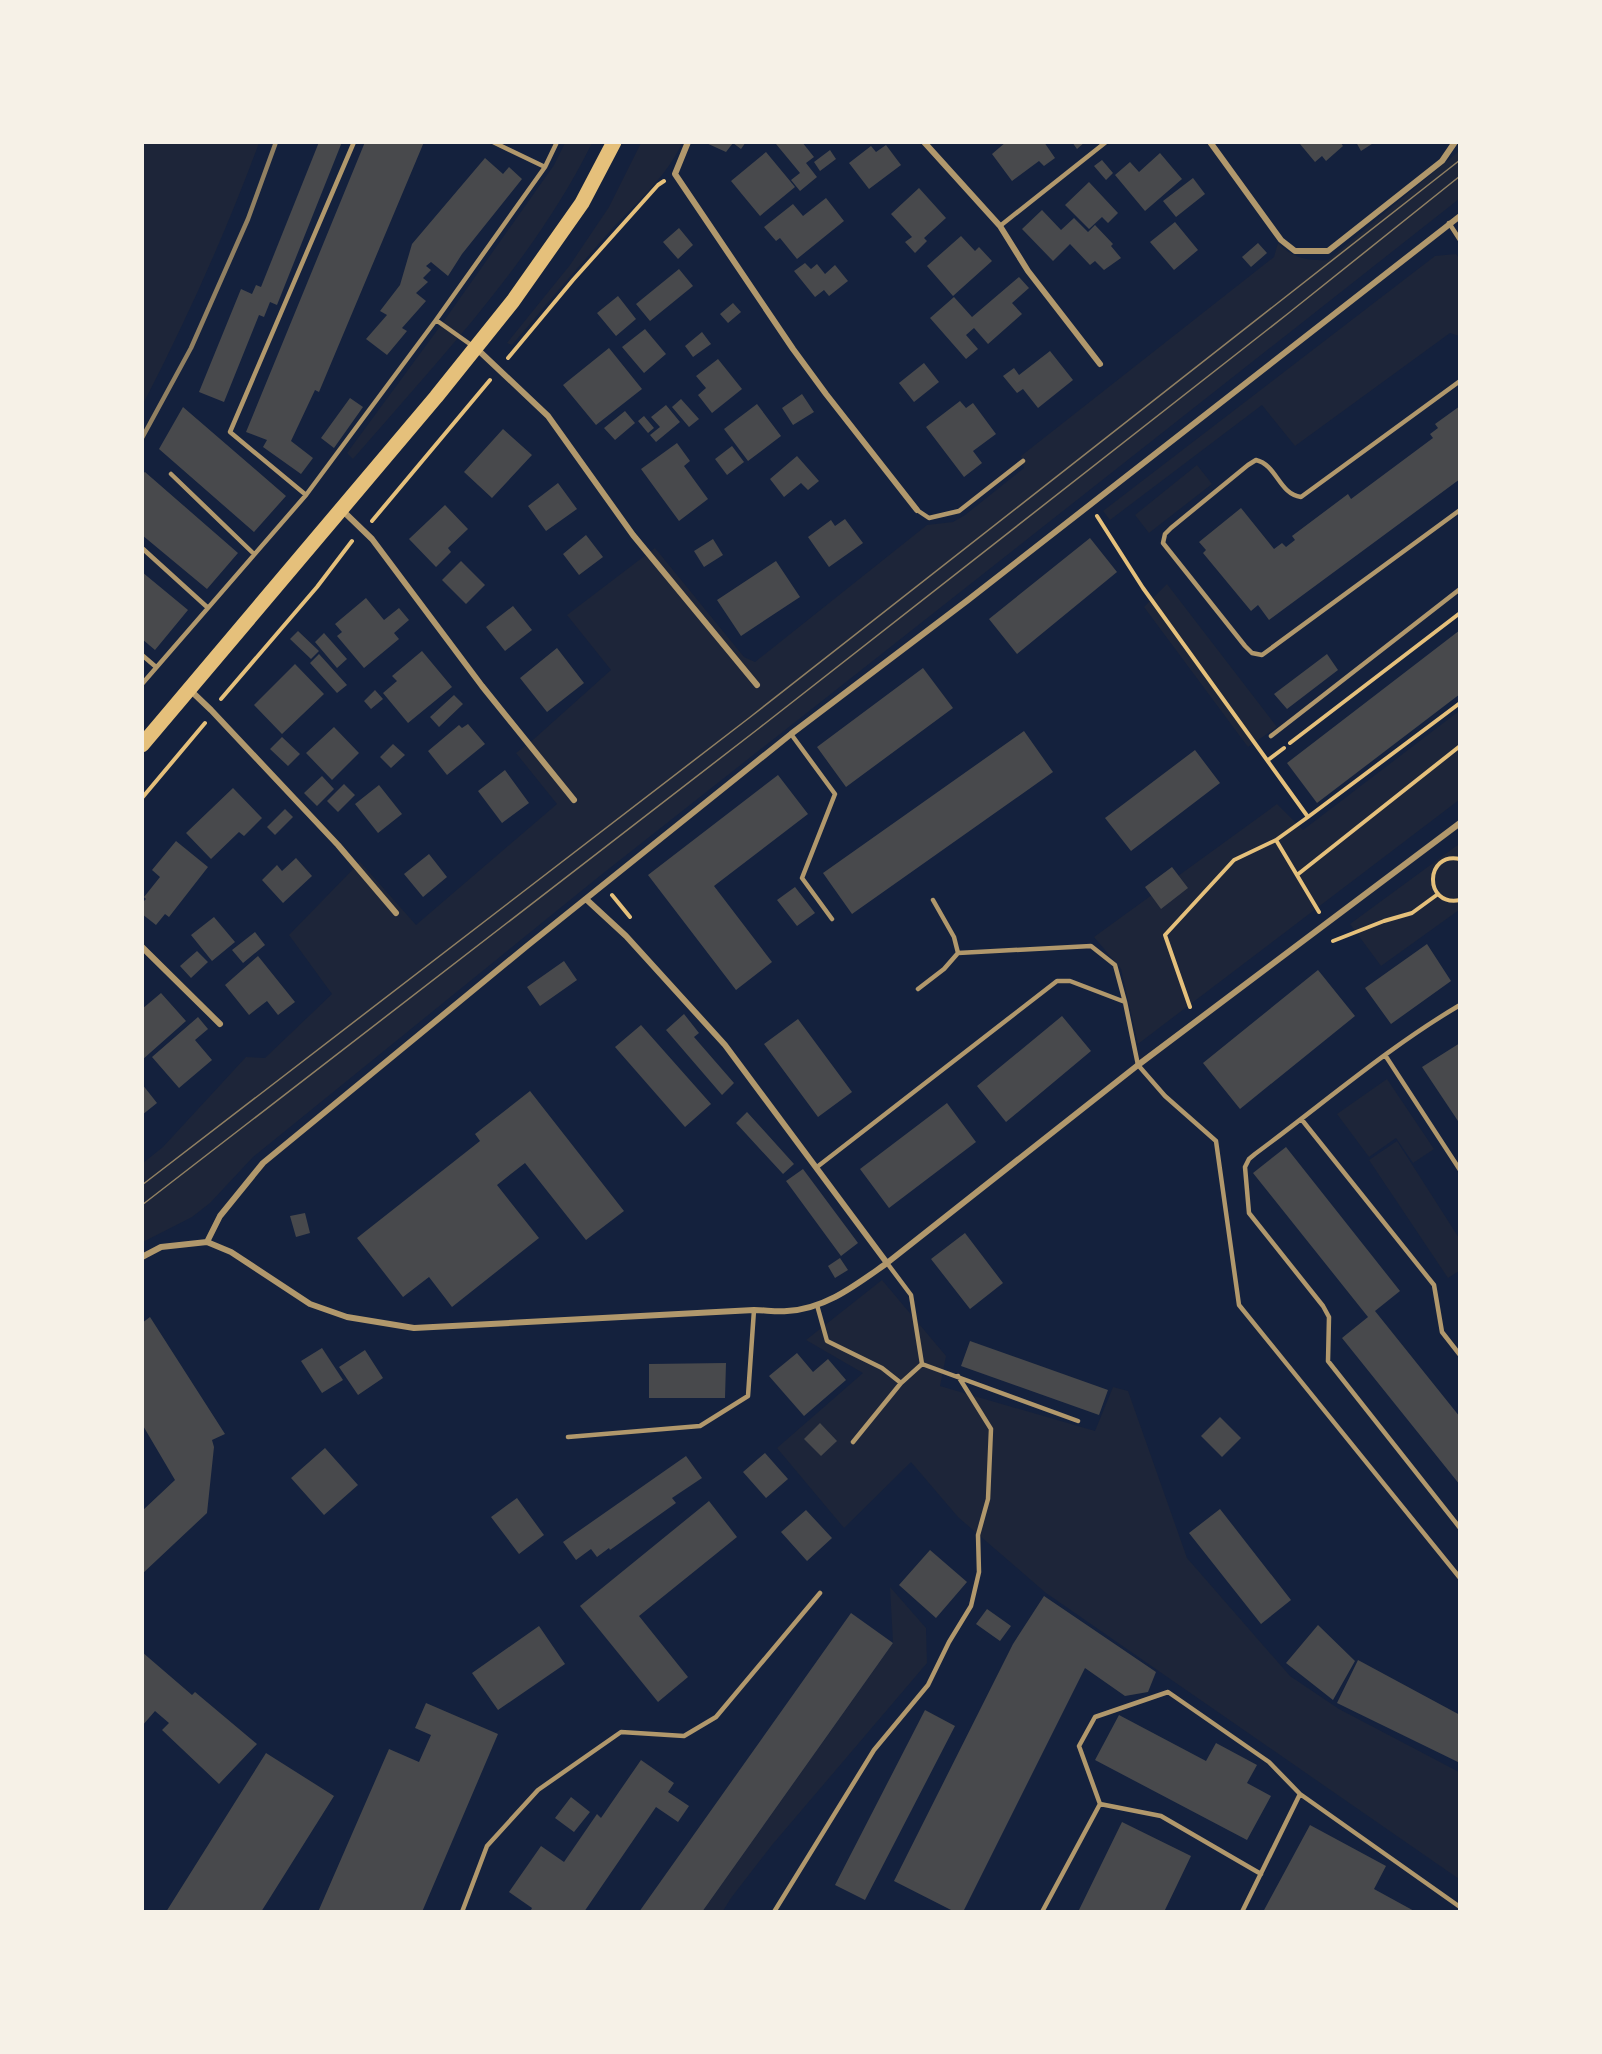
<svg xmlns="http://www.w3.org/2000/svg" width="1602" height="2054" font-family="'Nunito Sans',sans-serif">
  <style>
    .green { fill: #1d2539 }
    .building { fill: #48494c }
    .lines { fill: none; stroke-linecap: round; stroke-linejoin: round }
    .path { stroke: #e5c07b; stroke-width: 4 }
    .service { stroke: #b1986c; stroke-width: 4.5 }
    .minor { stroke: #b1986c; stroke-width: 6 }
    .primary { stroke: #e5c07b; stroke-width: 15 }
    .tram { stroke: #918062; stroke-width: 1.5 }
    .rail { stroke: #918062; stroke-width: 4.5 }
  </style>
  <rect width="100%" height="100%" fill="#14213d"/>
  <path class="green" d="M143 142 259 143C226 232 187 319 143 404Z
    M565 143H592C534 261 438 360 353 459L347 453 441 325 554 165Z
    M641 143H682C668 175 636 203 612 229 578 267 545 306 512 345L507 343 570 265 609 207Z
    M1459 151V199L601 875 253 1157 210 1203 192 1217 143 1242V1163L163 1147 246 1057 265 1058 332 994 289 935 360 862 416 925 557 804 516 753 534 739 611 670 567 615 655 548 744 657 755 662 927 525 953 522 965 515 1024 468 1021 456 1274 257 1278 243C1292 258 1308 261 1328 260Z
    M1456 254 1460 259 1459 336 1450 333 1295 446 1262 405 1110 520 1103 511 1435 256Z
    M1197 465 1212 484 1149 533 1135 515Z
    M1167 584 1277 727 1248 747 1144 607Z
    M1459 711V800L1138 1044 1121 969 1094 937 1277 804 1303 830Z
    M1459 844V910L1381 966 1350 924Z
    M1387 1079 1434 1149 1413 1163 1396 1138 1369 1157 1337 1114Z
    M1397 1141 1459 1238V1271L1448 1278 1369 1160Z
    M882 1280 946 1356 940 1386 1095 1431 1113 1387 1128 1391 1187 1558 1290 1676 1339 1709 1459 1772V1879L1046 1593 958 1517 911 1462 844 1528 777 1448 863 1373 806 1340Z
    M890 1587 926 1628 927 1663 772 1845 731 1898 723 1911 702 1912 893 1643Z"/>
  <path class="building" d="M319 142H342L277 305 270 302 264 317 259 315 224 402 199 392 241 289 252 294 256 285 261 287Z
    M365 142H424L319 392 315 390 291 441 313 458 301 474 263 447 267 440 246 432Z
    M704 142H746L741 149 733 143 726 152Z
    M778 142H802L814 157 806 163 817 177 800 191 791 180 800 173 776 144Z
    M1006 142H1044L1055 158 1044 166 1039 161 1012 181 992 154Z
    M1072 142H1085L1077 149Z
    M1301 142H1340L1343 146 1326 161 1322 156 1315 162 1300 144Z
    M1356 142H1375L1361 151Z
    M886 145 901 165 869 189 849 163 871 146 876 152Z
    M830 150 836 159 820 171 814 162Z
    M766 152 795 187 760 216 731 181Z
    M1160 153 1182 179 1145 211 1115 175 1130 162 1139 172Z
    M485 158 503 174 509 167 522 179 462 254 448 276 431 262 426 266 431 270 423 278 428 282 416 293 426 301 402 328 407 331 387 355 366 339 387 315 380 311 400 285 412 244Z
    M1102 160 1113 173 1106 180 1094 166Z
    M1193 178 1205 194 1176 217 1163 201Z
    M1089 182 1118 213 1108 223 1102 217 1089 229 1065 205Z
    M919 188 946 218 924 238 927 241 915 253 905 242 912 237 891 214Z
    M826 198 844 221 797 259 780 238 776 241 764 227 793 204 803 216Z
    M1042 210 1061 230 1074 218 1088 232 1095 225 1113 244 1111 246 1121 258 1104 270 1095 261 1090 265 1070 244 1053 261 1022 229Z
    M1175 222 1198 250 1174 270 1150 242Z
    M679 228 693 245 678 259 663 242Z
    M961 236 975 251 979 247 992 261 953 296 927 266Z
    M1258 243 1267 253 1251 267 1242 257Z
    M805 263 811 269 817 264 825 274 835 265 848 281 829 296 824 290 815 297 794 271Z
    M679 269 693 286 650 321 636 304Z
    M1019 277 1029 288 1012 303 1022 314 988 344 974 328 966 335 978 349 966 359 930 318 954 297 972 317Z
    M618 296 636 319 616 336 597 313Z
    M733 303 741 312 728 323 720 314Z
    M645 329 666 354 644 373 622 347Z
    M702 332 711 344 693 357 685 346Z
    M609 348 642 389 596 425 563 385Z
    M1050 351 1073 380 1038 408 1023 389 1017 393 1003 376 1014 368 1019 375Z
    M718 359 742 389 712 413 698 395 706 388 696 376Z
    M924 363 939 382 914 402 899 383Z
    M802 394 814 412 793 425 782 408Z
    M350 398 363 407 334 448 321 438Z
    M681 399 699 419 689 427 672 407Z
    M960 401 966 408 973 403 996 434 973 451 982 463 964 477 926 427Z
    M757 404 781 436 748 461 724 429Z
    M666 405 680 422 656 442 650 435 660 427 651 417Z
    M1460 406V479L1269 620 1258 605 1251 611 1203 553 1206 550 1199 542 1241 508 1274 549 1282 543 1286 547 1295 540 1292 536 1348 494 1351 499 1433 438 1430 434 1438 428 1435 424Z
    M183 407 286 496 254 532 159 449Z
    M625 411 635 423 615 440 604 428Z
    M644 416 654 428 648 433 638 421Z
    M503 429 532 455 492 498 464 472Z
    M677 443 690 461 684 466 708 499 679 521 641 469Z
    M732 446 744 462 727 475 715 459Z
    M797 456 819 481 808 490 801 483 784 497 770 479Z
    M145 472 238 553 207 589 142 535V474Z
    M558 483 577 509 546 531 528 506Z
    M445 505 468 529 448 548 451 552 436 567 409 539Z
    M845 519 863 543 829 567 808 537 831 520 835 526Z
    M586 535 603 557 579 575 563 554Z
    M1090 538 1117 572 1017 654 989 619Z
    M713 539 723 555 704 567 694 551Z
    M461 561 485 585 466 604 442 580Z
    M776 561 800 597 741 636 717 600Z
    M142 572 188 610 155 650 142 639Z
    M366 598 384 620 399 608 409 620 394 633 399 639 364 668 337 636 342 632 335 624Z
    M513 606 532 630 505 651 486 627Z
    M1460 630V694L1317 803 1287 763Z
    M298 631 319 651 311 659 290 639Z
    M324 633 347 659 337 668 315 642Z
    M557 648 584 683 547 712 520 678Z
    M422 651 452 687 408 723 383 693 397 681 392 676Z
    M319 654 347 685 337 693 310 663Z
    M1327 654 1338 670 1287 709 1274 694Z
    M295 664 324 694 282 734 254 705Z
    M923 668 953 708 846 787 817 747Z
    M375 690 383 699 371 709 364 701Z
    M454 695 463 704 439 727 430 717Z
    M468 724 485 744 447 775 428 751 459 725 462 728Z
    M334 727 359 753 332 780 306 753Z
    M1024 731 1053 772 852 914 823 873Z
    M282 737 300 754 288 766 270 749Z
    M393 744 405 755 391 768 380 757Z
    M1195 750 1220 783 1131 851 1105 818Z
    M505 770 529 803 502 823 478 791Z
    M778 775 808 814 714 886 772 962 736 990 648 875Z
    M322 776 334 789 317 806 304 793Z
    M344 784 355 795 338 812 327 801Z
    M379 785 402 814 378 833 355 804Z
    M233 788 262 818 244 836 239 832 211 859 186 833Z
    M285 809 293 817 275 835 267 827Z
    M176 841 208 867 169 917 165 914 156 925 142 914V903L146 899 144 897 160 877 152 870Z
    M429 854 447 877 423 897 404 874Z
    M296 858 312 876 283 903 262 880 277 865 282 871Z
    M1172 867 1188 888 1161 909 1145 887Z
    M795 887 815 913 797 926 777 900Z
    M214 917 235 942 212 961 191 935Z
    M255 932 265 945 243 963 232 950Z
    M1427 944 1451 981 1391 1024 1365 988Z
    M197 951 208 962 191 978 180 966Z
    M258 956 295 1002 278 1015 267 1001 249 1015 225 985Z
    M564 961 577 980 540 1006 527 987Z
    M1318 970 1355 1016 1240 1109 1203 1063Z
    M161 993 186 1021 142 1060V1009Z
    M684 1014 699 1033 694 1037 734 1083 722 1095 666 1030Z
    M1062 1016 1091 1051 1006 1122 977 1086Z
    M198 1017 208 1029 195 1040 212 1060 179 1088 152 1057Z
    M798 1019 852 1092 818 1117 764 1044Z
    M641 1025 711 1104 685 1127 615 1047Z
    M1460 1043V1124L1422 1067Z
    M142 1084 157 1103 142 1115Z
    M530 1091 624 1211 586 1240 525 1163 497 1185 539 1238 452 1307 429 1277 403 1297 357 1238 480 1141 475 1134Z
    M947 1103 976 1142 889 1208 860 1169Z
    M747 1112 794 1164 783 1174 736 1123Z
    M1286 1147 1400 1291 1375 1311 1460 1417V1485L1342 1338 1368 1317 1253 1173Z
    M803 1169 858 1243 841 1256 786 1181Z
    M305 1213 310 1233 296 1237 290 1216Z
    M965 1233 1003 1283 970 1309 931 1259Z
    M840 1258 848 1270 835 1278 828 1266Z
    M150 1317 225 1434 212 1440 214 1447 207 1513 142 1574V1511L175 1480 142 1424V1323Z
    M970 1341 1108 1390 1099 1415 961 1366Z
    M322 1348 343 1380 322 1393 301 1361Z
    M365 1350 383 1378 358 1395 339 1367Z
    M797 1353 813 1372 828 1359 846 1380 804 1416 769 1376Z
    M726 1363 725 1398H649V1364Z
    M1220 1417 1241 1438 1222 1457 1201 1436Z
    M820 1423 837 1441 821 1456 804 1439Z
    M325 1448 358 1485 324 1515 291 1478Z
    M765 1453 788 1479 766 1498 743 1472Z
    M686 1456 702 1478 672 1498 676 1503 610 1550 609 1548 597 1557 591 1549 576 1560 563 1542Z
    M517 1498 544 1535 519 1554 491 1517Z
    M709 1501 737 1537 639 1616 688 1677 658 1702 580 1606Z
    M1220 1509 1291 1600 1261 1624 1189 1533Z
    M806 1510 832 1538 807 1561 781 1532Z
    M930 1550 967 1582 936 1618 899 1585Z
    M1044 1596 1156 1672 1148 1692 1125 1696 1085 1668 963 1912H955L894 1881 1013 1644Z
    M987 1609 1011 1626 1000 1641 976 1624Z
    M851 1613 893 1643 702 1912H639Z
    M1318 1625 1355 1661 1333 1700 1286 1663Z
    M539 1626 565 1664 498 1710 472 1673Z
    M142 1652 192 1695 195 1692 257 1744 219 1784 162 1730 169 1723 155 1711 142 1726Z
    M1358 1660 1460 1715V1763L1337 1703Z
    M426 1703 498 1734 422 1912H318L389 1749 419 1762 431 1735 415 1728Z
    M925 1710 955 1726 865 1900 835 1885Z
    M1119 1715 1206 1761 1216 1743 1257 1765 1247 1783 1271 1796 1247 1840 1095 1760Z
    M266 1753 334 1796 261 1912H166Z
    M641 1760 674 1783 668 1792 689 1806 678 1822 656 1807 584 1912H530L532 1908 509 1892 541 1846 564 1862 597 1814 601 1818Z
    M571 1797 590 1812 574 1832 555 1818Z
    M1122 1822 1191 1856 1164 1912H1078Z
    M1310 1825 1386 1866 1374 1889 1416 1912H1263Z"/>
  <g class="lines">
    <path class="path" d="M508 358 573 280 658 185 664 181
      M1097 516 1143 588 1308 817 1276 840 1234 860 1165 935 1190 1007
      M372 521 490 380
      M221 699 317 587 352 541
      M1290 743 1460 613
      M1268 760 1284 748
      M142 798 205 723
      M1308 817 1460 703
      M1276 840 1319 912
      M1460 859C1425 851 1423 907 1460 900
      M1297 875 1460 746
      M612 895 630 917
      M1333 941 1384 921 1412 913 1438 894"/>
    <path class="service" d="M493 142 545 167
      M1449 223 1460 240
      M1000 226 1106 142
      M474 347 436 320 545 167 557 142
      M1460 381 1301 497C1279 494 1277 465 1256 460L1248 465 1171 528 1165 534 1163 543 1245 646 1252 653 1262 655 1460 510
      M171 474 254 554
      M306 495 230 432 354 142
      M917 510 929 518 959 511 1023 461
      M142 548 207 607
      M142 655 156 667
      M142 684 306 495 436 320
      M791 734 835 794 802 878 832 919
      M1271 736 1460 589
      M958 953 1091 946 1115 965 1125 1002
      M918 989 944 969 958 953 954 937 933 900
      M1460 1005C1387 1048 1323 1104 1255 1154L1249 1159 1245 1167 1249 1213 1323 1306 1329 1317 1328 1361 1460 1528
      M1385 1055 1460 1170
      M1302 1120 1434 1285 1442 1332 1460 1355
      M817 1167 1057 981H1070L1125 1002 1138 1065 1165 1096 1216 1141 1239 1305 1460 1578
      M887 1263 911 1295 922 1364 1078 1421
      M817 1305 827 1341 882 1368 901 1383
      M568 1437 700 1426 748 1396 754 1310
      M853 1442 901 1383 922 1364
      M1100 1804 1161 1816 1261 1874
      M462 1912 487 1846 538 1790 621 1732 684 1736 716 1717 820 1593
      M774 1912 874 1750 928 1685 949 1642 971 1606 979 1572 978 1535 988 1499 991 1429 958 1376
      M1042 1912 1100 1804 1079 1746 1095 1717 1168 1692 1269 1762 1300 1794 1460 1907
      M1242 1912 1300 1794"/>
    <path class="minor" d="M688 142 675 174 793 349 826 394 917 510
      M924 142 1000 226 1028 271 1100 364
      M1210 142 1281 240 1295 251H1328L1442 161 1455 142
      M476 348 548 416 633 535 757 685
      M342 510 372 539 482 686 574 800
      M189 689 211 710 338 845 396 913
      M587 900 626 936 725 1045 887 1263
      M142 947 220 1024
      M207 1242 220 1216 263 1163 527 946 791 734 968 600 1460 216
      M142 1257 161 1247 207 1242 231 1252 310 1304 347 1317 414 1328 754 1310C765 1310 776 1312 787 1311 826 1309 857 1284 887 1263L1138 1065 1460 823"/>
    <path class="primary" d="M142 745 436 397 513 301 582 203 614 142"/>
    <path class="tram" d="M142 1185 749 718 1460 160
      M142 1205 758 729 1290 312 1460 176"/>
    <path class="rail" d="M142 438 191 348 248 219 276 142"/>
  </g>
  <rect width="1602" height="2054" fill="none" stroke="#f6f1e7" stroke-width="288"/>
</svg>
